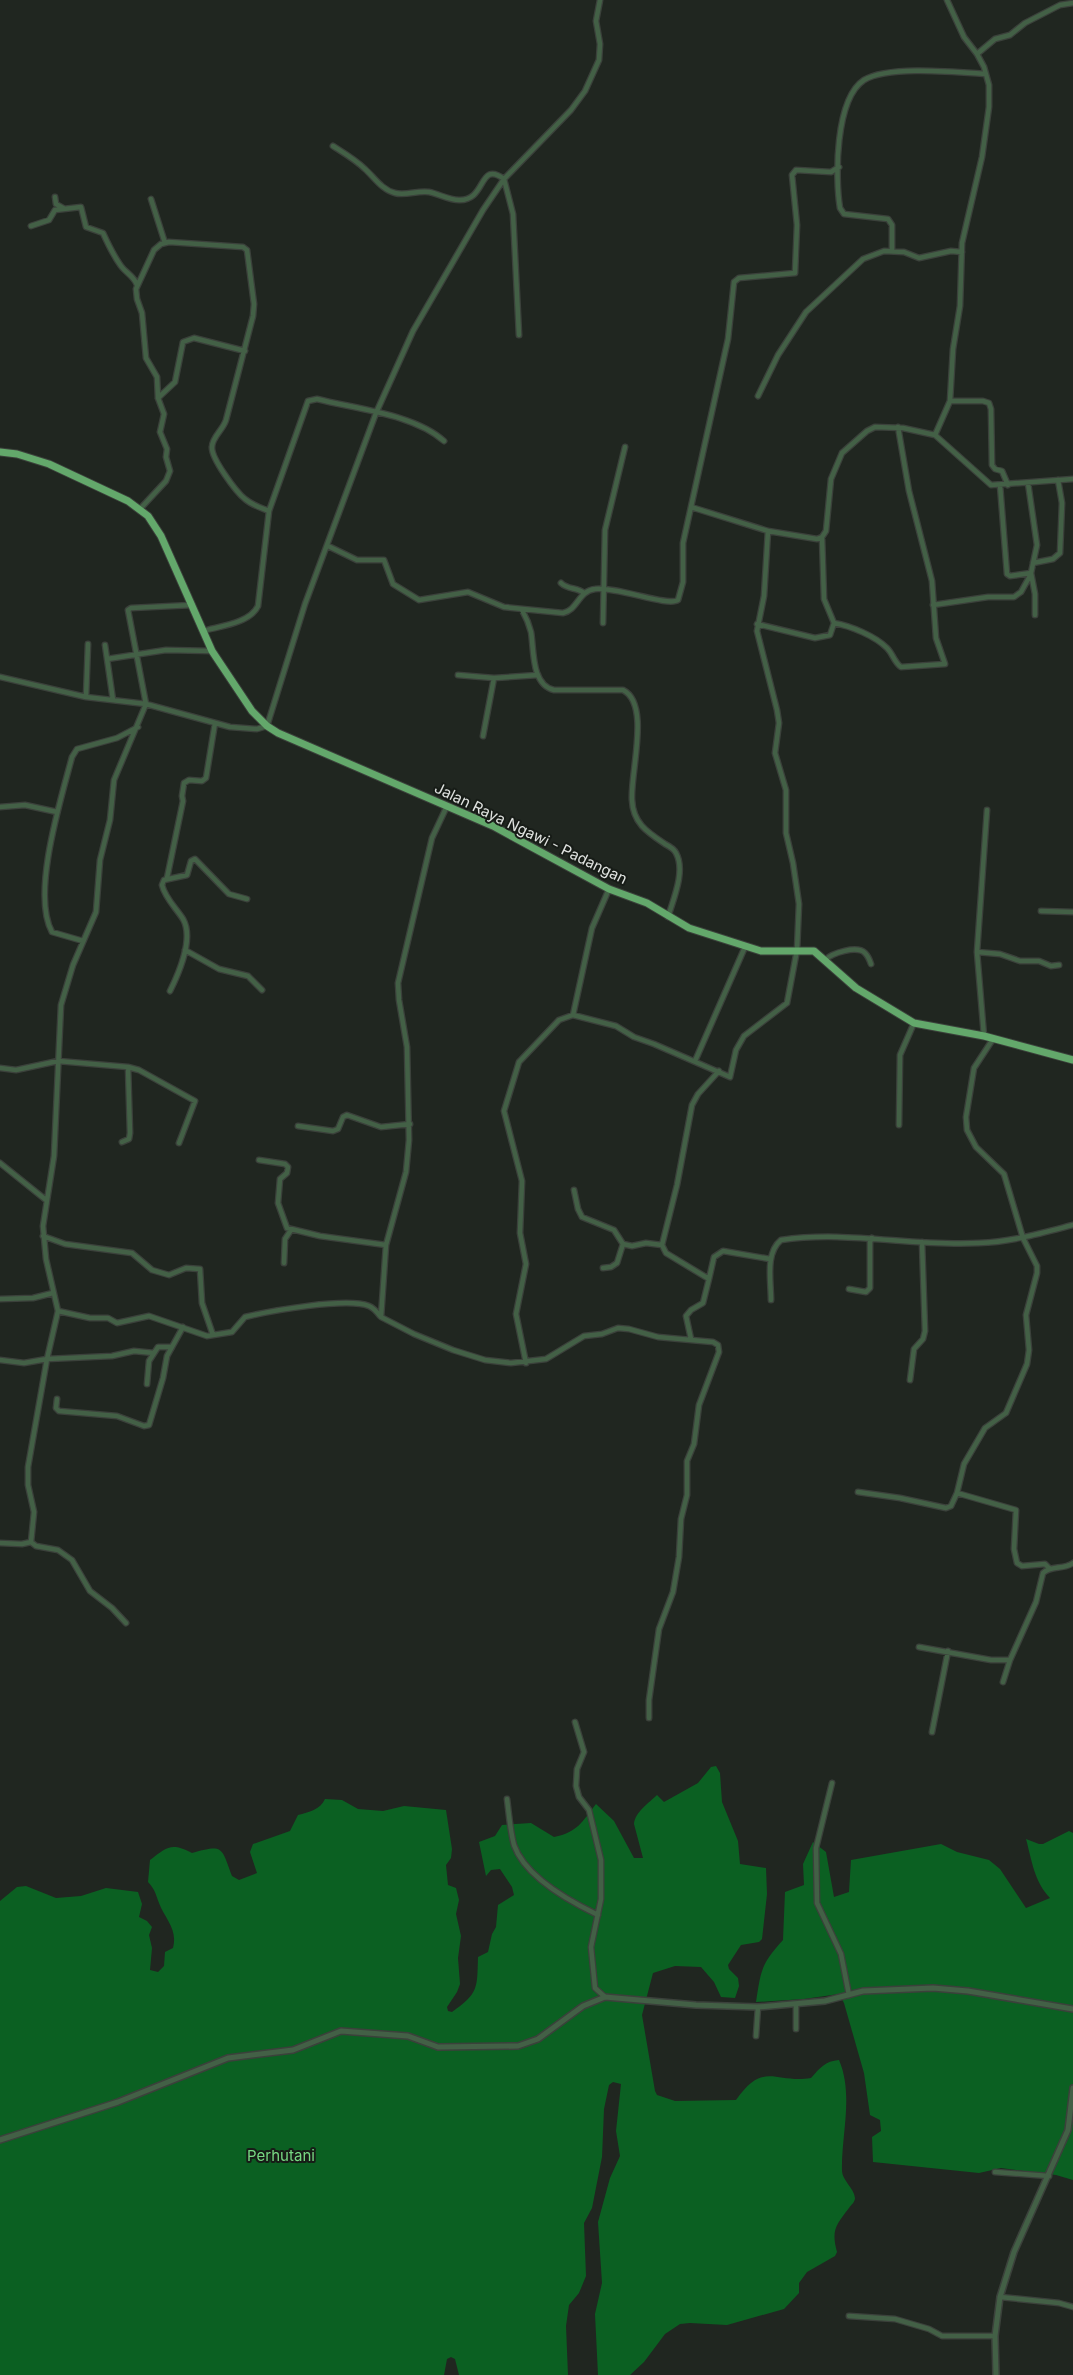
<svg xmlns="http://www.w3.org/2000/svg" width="1073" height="2375" font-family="Inter,sans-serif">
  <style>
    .forest { fill: #0b6022 }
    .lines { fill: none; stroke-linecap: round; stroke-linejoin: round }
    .minor-casing { stroke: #3b413b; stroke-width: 7 }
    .tertiary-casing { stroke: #3b413b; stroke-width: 8 }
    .trunk-casing { stroke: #3b413b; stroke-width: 9 }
    .minor { stroke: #436046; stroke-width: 4.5 }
    .tertiary { stroke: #436046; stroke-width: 5 }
    .trunk { stroke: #63a86b; stroke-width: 7 }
    .labels { text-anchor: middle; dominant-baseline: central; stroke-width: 4; stroke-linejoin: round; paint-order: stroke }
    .street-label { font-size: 15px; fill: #e1e4e1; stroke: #171c17 }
    .park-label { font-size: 15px; fill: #77d983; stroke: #171c17 }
  </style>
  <rect width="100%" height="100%" fill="#202620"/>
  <path class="forest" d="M716 1766 720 1773 722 1802 738 1841 740 1864 766 1868 767 1894 762 1939 759 1942 741 1945 728 1965 729 1969 738 1978 739 1986 735 1998 721 1997 714 1982 701 1967 675 1966 653 1973 642 2015 655 2091 657 2095 675 2101 736 2100C764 2060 775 2084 811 2078 820 2068 825 2061 839 2060 854 2095 841 2135 842 2171 842 2180 854 2188 855 2198 855 2202 851 2205 849 2208 836 2225 831 2230 837 2252L835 2256 807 2272 799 2283V2293L784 2309 727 2325 690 2323 680 2324 665 2334 644 2362 630 2375H598L595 2314 602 2283 598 2222 610 2178 620 2156 616 2131 621 2084 613 2082 609 2085 604 2109 602 2157 592 2208 584 2223 586 2276 579 2293 569 2305 566 2326 568 2375H459L455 2359 451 2357 447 2359 444 2375H0V1901L17 1887 26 1886 56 1898 81 1896 106 1888 138 1892 142 1904 139 1917 147 1921 152 1927 149 1935 152 1948 150 1970 158 1972 164 1966 165 1952 173 1948C178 1929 165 1919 159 1903 155 1893 156 1891 148 1882L150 1860C167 1847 171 1842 192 1853 224 1844 221 1847 232 1876L239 1880 257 1873 250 1852 253 1844 290 1831 298 1815C309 1812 320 1810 325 1799L342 1800 358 1809 383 1811 404 1806 446 1810 452 1849 451 1858 446 1865 448 1885 456 1888 459 1900 456 1914 461 1936 458 1958 460 1984 457 1992 447 2007 448 2011 452 2012C479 1993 477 1988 478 1957L488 1952 492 1934 496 1927 498 1905 514 1895 512 1887 500 1869 491 1870 486 1876 479 1842 495 1836 502 1825 531 1823 554 1837C578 1832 582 1822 596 1804L614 1821 634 1858H643L634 1824C635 1812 649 1803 657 1795L664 1802 698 1783 711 1767Z
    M1069 1831 1073 1833V2180L1056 2175 1001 2168 979 2173 873 2162 872 2137 881 2131 880 2120 870 2115 864 2073 844 2003 839 1994 804 1999 756 2002C761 1970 761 1964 783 1940L785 1892 804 1885 803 1864 813 1842 826 1852 834 1897 849 1892 851 1860 941 1844 957 1852 989 1860 1000 1869 1026 1908 1050 1898C1034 1881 1032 1861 1026 1839L1039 1844H1043Z"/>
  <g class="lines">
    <g class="minor-casing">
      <path id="minor" d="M947 0 964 37 977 54 984 67 989 85V107L982 157 962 243 960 306 953 349 950 401 935 435 991 485 1073 479
        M977 54 995 39 1010 35 1025 23 1060 5 1073 3
        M333 146C344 153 356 160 365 169 374 177 382 190 395 193 406 196 418 190 429 192 439 194 449 200 459 200 487 201 478 160 504 179L513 214 519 335
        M55 197 56 204 63 208
        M151 199 165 243
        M31 226 49 220 55 210 81 207 86 227 103 233C108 244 113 255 121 266 126 273 134 276 137 285
        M892 251V225L888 219 844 214 840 208C835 178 835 99 864 80 888 65 957 72 986 74
        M758 396 778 355 806 312 863 259 884 251 904 252 919 258 951 251 962 252
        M158 398 175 382 183 342 194 338 245 351
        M950 401H983L989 403 991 409 992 465 995 469 1002 471 1008 485
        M1028 483 1037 545 1031 573 1035 594V615
        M1000 485 1007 574 1010 576 1031 573
        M691 507 768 531 817 539 822 537 826 531 831 479 842 453 867 431 875 427 903 428 935 435
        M140 509 166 481 170 471 166 457 167 449 160 432 164 414 158 398 157 377 146 358 142 313 137 299 136 289 154 250 161 244 169 242 243 247 247 250 254 304 253 316 226 420C223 430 212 437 212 447 211 458 236 492 245 499 252 505 261 508 269 511
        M328 546 357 560H384L393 584 419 600 468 592 504 607 563 613C578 610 578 591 595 589 615 586 668 607 678 600L683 582V543L728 339 734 282 739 278 795 273 797 225 792 175 796 170 831 172 839 167
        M1033 563 1053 559 1060 553 1062 503 1058 480
        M561 583C568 590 577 587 584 593
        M933 605 988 597H1014L1021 592 1031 574
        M522 610C526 617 529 624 531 632 534 649 531 685 554 690H623C651 704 630 773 632 800 633 823 647 832 665 844 669 846 674 849 676 853 686 871 673 900 668 917
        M603 623 605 530 625 447
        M834 623C851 626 875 636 887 648 893 654 894 662 901 667L945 664 936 638 932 581 909 491 898 427
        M757 624 815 638 830 635 834 623 824 599 822 537
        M203 631C221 626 250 623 258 606L269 511 308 401 317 399C356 409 414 414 444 441
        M105 645 113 700
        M107 659 166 650 212 651
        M458 675 494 678 538 675
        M0 677 86 697 146 704 230 727 257 729 267 726 305 604 376 413 413 331 483 210 504 179 571 110 585 91 599 60 600 44 596 21 600 0
        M86 697 88 644
        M483 736 494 678
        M447 806 432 838 398 983 399 1000 407 1047 409 1140 406 1172 386 1245 381 1317 414 1334 453 1350 485 1360 511 1363 546 1359 584 1336 602 1334 618 1328 629 1329 658 1337 713 1342 718 1345 719 1352 699 1405 694 1444 687 1461V1495L681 1519 679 1557 673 1592 659 1629 649 1700V1718
        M0 807 25 805 57 812
        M167 878 183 801 182 796 184 783 189 780 202 781 206 778 215 723
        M609 889 592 928 573 1015 616 1026 634 1037 654 1044 730 1077 736 1050 744 1036 787 1003 797 950 799 904 793 863 786 833V790L775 753 779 723 777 710 757 631 764 596 768 531
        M1041 911 1073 912
        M83 941 52 932C31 894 61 799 72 757L77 749 117 738 138 727
        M185 950 219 969 248 976 262 990
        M977 952 1000 954 1020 961H1039L1051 966 1059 965
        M825 960C832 953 857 945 865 953 868 956 870 961 871 964
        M170 991C179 973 194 938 183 919 176 908 165 898 162 885L164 880 187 875 191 861 195 859 229 894 247 899
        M984 1036 977 952 987 810
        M993 1039 974 1068 966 1117 967 1130 976 1147 1004 1174 1023 1238 1037 1266V1273L1026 1315 1029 1350 1027 1364 1006 1413 985 1428 964 1464 957 1493 1016 1510 1014 1549 1017 1563 1022 1566 1045 1564 1050 1569
        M695 1061 745 947
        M0 1068 16 1070 58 1061 128 1067 139 1070 195 1101 179 1143
        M899 1125 900 1055 914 1023
        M298 1126 333 1131 338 1129 343 1117 347 1115 381 1127 410 1124
        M122 1142 129 1139 130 1133 128 1067
        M259 1160 285 1164 288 1167 287 1173 280 1179 278 1203 287 1228 320 1236 386 1245
        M0 1163 46 1200
        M574 1190 578 1209 582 1217 614 1230 623 1244 632 1246 646 1243 662 1245
        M43 1236 65 1244 132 1253 152 1270 169 1275 186 1268 200 1269 202 1303 213 1335
        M284 1263 285 1239 291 1230
        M603 1268 611 1267 617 1263 623 1244
        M709 1279 714 1257 723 1251 770 1259
        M849 1289 866 1292 870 1288V1242L872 1238
        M0 1299 33 1298 53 1293
        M771 1300C771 1281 765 1253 781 1240 848 1230 913 1247 979 1243 1011 1242 1042 1233 1073 1225
        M58 1311 90 1318H108L117 1323 149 1316 207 1336 232 1332 245 1317C270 1311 347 1297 369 1306 374 1308 377 1312 380 1316
        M691 1339 686 1316 691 1310 703 1303 709 1279 666 1253 662 1245 677 1185 692 1105 698 1094 719 1071
        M0 1360 24 1363 47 1359 112 1356 134 1351 154 1353
        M526 1363 516 1314 526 1264 520 1233 522 1181 504 1111 519 1062 559 1020 573 1015
        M910 1380 914 1349 923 1339 925 1331 922 1242
        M147 1384 149 1361 158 1347H172
        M57 1399 56 1408 59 1411 117 1416 144 1426 149 1425 163 1378 167 1356 183 1327
        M858 1492 900 1498 946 1508 951 1506 957 1493
        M0 1543 22 1544 31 1542
        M126 1623 112 1608 90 1591 72 1560 58 1550 36 1546 31 1542 34 1512 28 1485V1467L47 1359 58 1311 46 1259 43 1226 54 1156 61 1005 73 965 96 912 100 860 110 820 114 780 146 704 128 610 131 608 192 605
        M919 1647 991 1660H1010L1036 1602 1043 1573C1051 1565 1063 1570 1073 1563
        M1003 1682 1010 1660
        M575 1722 584 1752 577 1769 576 1786 579 1797 589 1810 601 1860V1899L591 1947 595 1988 605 1997
        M932 1732 948 1651
        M832 1783 816 1848 817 1903 841 1954 849 1995
        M507 1799C509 1814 510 1830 514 1845 525 1877 569 1901 598 1915
        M796 2005V2029
        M756 2036 758 2007
        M995 2172 1049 2176
        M1000 2297 1059 2303 1073 2307
        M849 2316 895 2319 929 2329 942 2336H995"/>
    </g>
    <g class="tertiary-casing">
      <path id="tertiary" d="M0 2140 118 2102 228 2058 293 2050 341 2031 408 2036 438 2047 518 2046 538 2039 583 2006 605 1997 696 2005 758 2007 825 2001 863 1991 933 1988 968 1991 1073 2009
        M996 2375 995 2336 1000 2297 1014 2252 1068 2130 1073 2088"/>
    </g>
    <g class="trunk-casing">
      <path id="trunk" d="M0 452 17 454 49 464 128 501 148 516 161 536 212 651 252 711 267 726 278 733 493 826 609 889 647 903 689 928 761 951H814L856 988 914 1023 984 1036 1073 1060"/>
    </g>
    <use href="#minor" class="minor"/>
    <use href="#tertiary" class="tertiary"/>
    <use href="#trunk" class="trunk"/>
  </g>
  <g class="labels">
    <g class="street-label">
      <text transform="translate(531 833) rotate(26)">Jalan Raya Ngawi - Padangan</text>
    </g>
    <g class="park-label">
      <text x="281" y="2155">Perhutani</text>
    </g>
  </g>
</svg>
